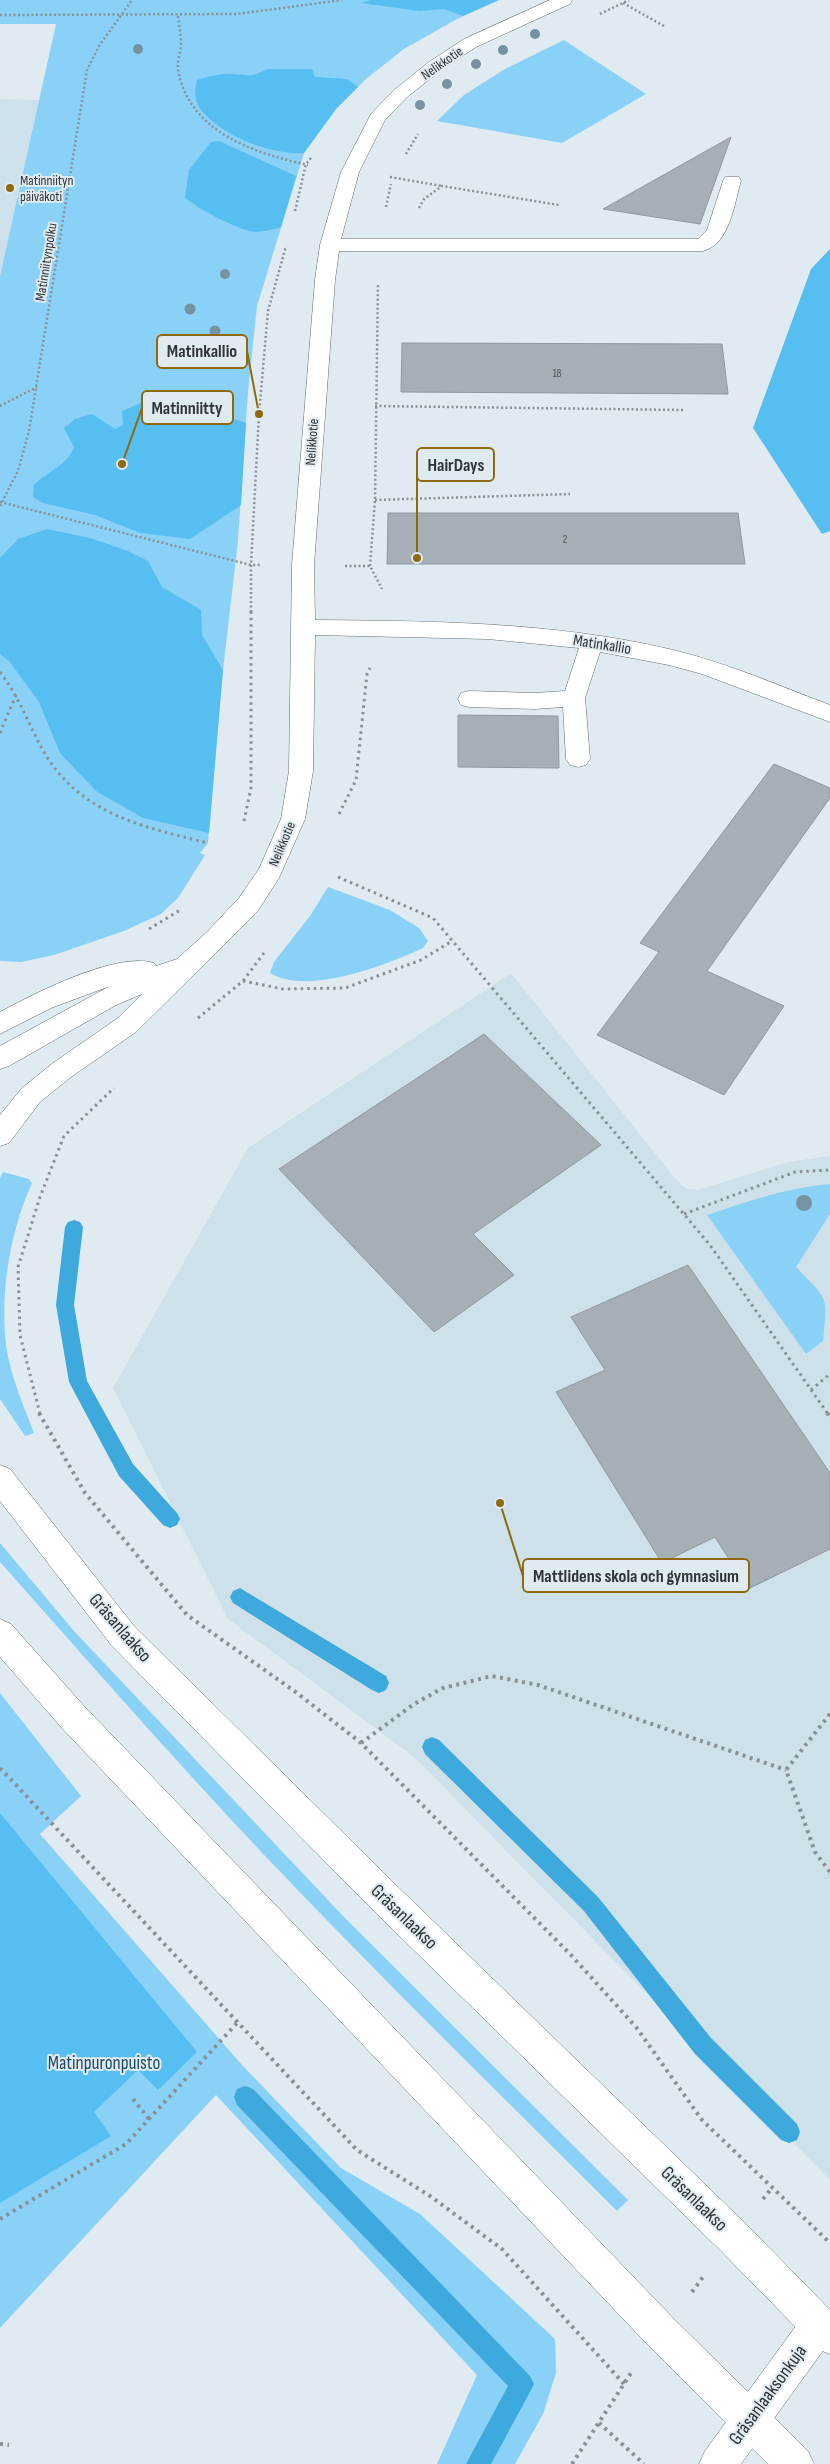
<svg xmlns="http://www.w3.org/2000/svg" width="830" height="2464" font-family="'Sofia Sans Condensed',sans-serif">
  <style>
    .built { fill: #cee0ea }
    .green { fill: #8ad1f7 }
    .forest { fill: #56bef1 }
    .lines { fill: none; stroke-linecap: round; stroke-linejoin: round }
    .stream { fill: #3ea9dc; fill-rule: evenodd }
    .building { fill: #a5afb5; stroke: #8f999f }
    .minor-casing { stroke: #616b70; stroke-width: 1 }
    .major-casing { stroke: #616b70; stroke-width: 1 }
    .path-far2 { stroke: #899195; stroke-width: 2.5; stroke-dasharray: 2 2.5; stroke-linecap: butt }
    .path-far1 { stroke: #899195; stroke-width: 3; stroke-dasharray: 2.5 4; stroke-linecap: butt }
    .path { stroke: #899195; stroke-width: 4; stroke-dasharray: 3 4.5; stroke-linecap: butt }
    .minor { fill: #fff; fill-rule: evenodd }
    .major { fill: #fff; fill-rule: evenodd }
    .tree { fill: #7693a1 }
    .poi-dot { fill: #8e690e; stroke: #e0ebf1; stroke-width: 2 }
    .labels { text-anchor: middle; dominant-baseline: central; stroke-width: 4; stroke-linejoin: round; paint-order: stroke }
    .far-number-label { font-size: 11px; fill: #4e5456 }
    .far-street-label { font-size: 14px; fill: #313537; stroke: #e0ebf1 }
    .far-poi-label { font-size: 14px; fill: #313537; stroke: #e0ebf1; text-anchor: start }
    .street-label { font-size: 16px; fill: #313537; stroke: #e0ebf1 }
    .near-street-label { font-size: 19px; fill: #313537; stroke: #e0ebf1 }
    .near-park-label { font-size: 19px; fill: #1f4b60; stroke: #e0ebf1 }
    .leader { fill: none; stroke: #8e690e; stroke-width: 2 }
    .callout-dot { fill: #8e690e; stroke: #e0ebf1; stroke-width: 2 }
    .callout { fill: #e0ebf1; stroke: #8e690e; stroke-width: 2 }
    .callout-label { font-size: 18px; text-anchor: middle; font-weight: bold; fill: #313537 }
  </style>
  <rect width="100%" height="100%" fill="#e0ebf1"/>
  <path class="built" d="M0 99 39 100 0 276Z
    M511 973 678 1182 687 1189 698 1190 788 1162 830 1156V2180L414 1757 228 1619 113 1388 248 1148Z"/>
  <path class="green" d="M0 0H499L457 19 404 49 366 79 336 109 304 153 257 306 248 392 238 541 223 670 208 843 200 853 205 855 178 898 161 914 124 931 54 955 21 962 0 961V276L56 24H0Z
    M564 40 646 94 562 143 437 121 464 95 505 69Z
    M328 887 390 910 419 928 428 941 423 948C387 965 307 996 270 973L274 962 310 916Z
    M3 1172 29 1179 32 1183C10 1232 0 1291 6 1345 10 1375 23 1404 34 1433L25 1436 0 1399V1178Z
    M830 1184V1214L796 1267C828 1301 828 1293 823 1341L806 1354 707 1215C747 1201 787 1188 830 1184Z
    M0 1543 74 1631 344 1917 628 2200 617 2211C500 2094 382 1979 268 1859 176 1762 89 1662 0 1562Z
    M0 1693 81 1796 40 1834 242 2065 341 2168 420 2214 555 2339 556 2373 543 2414 515 2464H437L477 2375 216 2095 0 2328Z"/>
  <path class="forest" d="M371 0H499L463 16 444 9 419 11 361 3Z
    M268 69H312L315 77 347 79 358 87 336 109 304 153C272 156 217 134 199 107 194 98 195 90 197 80 209 77 220 73 233 74 252 75 249 78 268 69Z
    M219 141 296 176 281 227C271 230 259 233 249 231 229 225 201 210 185 198L189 170 211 142Z
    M830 249V531L822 534 753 428 811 269Z
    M146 401 176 411 213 412 246 423 241 505 190 539 140 533 95 515 43 503 33 497 34 485C50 469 66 467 74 447L64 428 75 419 92 414 115 429 123 425 122 411Z
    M47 529 90 538 128 551 148 561 162 587 201 610 202 635 223 670 209 833 143 818 96 791 60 753 39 702 9 661 0 654V558L18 539Z
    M0 1813 197 2052 158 2090 138 2070 94 2112 111 2136 0 2203Z"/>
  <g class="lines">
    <path class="stream" d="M74 1220 80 1222 83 1227 74 1305 87 1381 133 1464 177 1513 180 1519 177 1525 170 1528 163 1525 119 1476 69 1382 56 1305 65 1227 68 1222Z
      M240 1588 386 1676 389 1683 386 1690 379 1693 372 1690 233 1603 230 1597 233 1591Z
      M432 1737 439 1740 598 1897 711 2038 797 2124 800 2132 797 2140 789 2143 781 2140 695 2054 584 1911 425 1754 422 1747 425 1740Z
      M245 2086 253 2089 530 2376 534 2384 530 2392 491 2464H466L508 2386 237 2105 234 2097 237 2089Z"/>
  </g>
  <path class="building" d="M731 137 700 224 603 209Z
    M402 343 722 344 728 394 401 392Z
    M388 513H738L745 564H387Z
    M458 715 558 716 559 768 458 767Z
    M774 764 830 788V798L707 971 784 1006 724 1095 597 1035 659 952 640 943Z
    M484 1034 601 1145 473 1234 514 1275 434 1332 279 1169Z
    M688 1265 830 1473V1549L748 1589 715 1537 662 1563 556 1392 605 1370 571 1317Z"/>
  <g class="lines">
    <g class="minor-casing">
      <path id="minor" d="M550 0H572L570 4 476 47 441 70 406 98 385 120 359 172 341 239H698L707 230 723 181 725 177H739L741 181C734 204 730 244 703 251H339L335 280 314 565 315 620C433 621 553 622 669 649 725 662 777 685 830 705V722L702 674 669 665 600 652 585 698 590 759 586 765 578 767 570 765 566 759 563 707 535 709 469 707 461 705 458 699 461 693 469 691 535 693 565 691 579 648 488 639 315 635 313 771 305 819 279 878 257 912 136 1032 71 1077 40 1102 9 1143 0 1146V1115L22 1088 53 1063 118 1018 142 994 116 1005 9 1066 0 1069V1046L110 986 51 1008 0 1034V1012C33 994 117 951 154 963L156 966 177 959 207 932 239 898 259 869 281 819 289 771 292 565 315 280 320 245 341 172 371 114 394 90 429 62 464 39Z
        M819 2307 830 2311V2341L741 2464H699L705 2451 806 2312Z"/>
    </g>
    <g class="major-casing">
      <path id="major" d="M0 1465 10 1469 134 1626 398 1887 747 2225 830 2310V2354L817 2349 721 2251 374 1911 112 1646 0 1501Z
        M0 1619 11 1624 83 1705 674 2319 808 2451 814 2464H768L648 2345 61 1727 0 1657Z"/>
    </g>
    <path class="path-far2" d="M623 3 664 26
      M600 14 629 0
      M0 15 237 14 342 0
      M178 16C179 25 181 34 181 43 181 52 177 60 178 69 188 132 254 153 308 165
      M406 154 418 134
      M390 177 442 186
      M386 207 391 184
      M419 208 424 199 442 186 559 205
      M295 211 306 164 311 158
      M0 406 37 387
      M375 406 684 410
      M375 500 570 494
      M0 502 251 565H261
      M0 506 18 471 29 431 87 70 99 46 132 0
      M345 566H370L382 589
      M370 566 375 500 378 283
      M251 612V565L259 414 268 311 286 246"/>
    <path class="path-far1" d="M0 672C20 698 28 724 44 752 80 814 143 827 208 843
      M0 733 16 695
      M339 814 356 780 367 674 370 668
      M244 821 251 788V611
      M338 877 433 918 710 1245 828 1414
      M149 929 182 909
      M243 981 283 989 345 988 421 960 452 941
      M198 1018 243 981 264 953
      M684 1214 795 1172 830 1170
      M811 1390 830 1374
      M40 1414 20 1335 18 1267 40 1197 64 1136 114 1088"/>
    <path class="path" d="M39 1413 85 1493 187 1615 297 1693 361 1743 571 1955 636 2027 702 2120 830 2243
      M827 1413 830 1417
      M830 1714 786 1770 815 1852 830 1872
      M361 1743 414 1704 443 1688 492 1676 538 1685 786 1770
      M0 1768 357 2150 430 2196 502 2249 624 2384
      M133 2099 149 2119
      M763 2199 772 2188
      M0 2219 126 2144 237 2023
      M692 2292 703 2277
      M599 2423 644 2464
      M0 2444 9 2445
      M572 2464 631 2373"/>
    <use href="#minor" class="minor"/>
    <use href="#major" class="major"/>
  </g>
  <g class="tree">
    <circle cx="535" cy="34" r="5"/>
    <circle cx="138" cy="49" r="5"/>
    <circle cx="503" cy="50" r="5"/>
    <circle cx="476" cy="64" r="5"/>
    <circle cx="447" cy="84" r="5"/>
    <circle cx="420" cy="105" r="5"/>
    <circle cx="225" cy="274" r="5"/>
    <circle cx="190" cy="309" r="5.5"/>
    <circle cx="215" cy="331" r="5.5"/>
    <circle cx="804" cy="1203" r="8"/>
  </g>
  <circle class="poi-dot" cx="10" cy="188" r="5"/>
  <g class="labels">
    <g class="far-number-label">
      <text x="557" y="373">18</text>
      <text x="565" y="539">2</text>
    </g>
    <g class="far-street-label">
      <text transform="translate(442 63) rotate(-35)">Nelikkotie</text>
      <text transform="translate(46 262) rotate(-81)">Matinniitynpolku</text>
      <text transform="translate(312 442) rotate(-86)">Nelikkotie</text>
      <text transform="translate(282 844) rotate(-67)">Nelikkotie</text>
    </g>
    <g class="far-poi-label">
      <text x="20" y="180">Matinniityn<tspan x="20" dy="16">päiväkoti</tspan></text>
    </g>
    <g class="street-label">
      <text transform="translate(602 645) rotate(9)">Matinkallio</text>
    </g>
    <g class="near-street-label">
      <text transform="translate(120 1628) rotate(49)">Gräsanlaakso</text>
      <text transform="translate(404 1917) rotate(44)">Gräsanlaakso</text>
      <text transform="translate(694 2199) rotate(44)">Gräsanlaakso</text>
      <text transform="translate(768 2395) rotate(-54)">Gräsanlaaksonkuja</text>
    </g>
    <g class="near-park-label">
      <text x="104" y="2063">Matinpuronpuisto</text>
    </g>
  </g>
  <path class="leader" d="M259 414L247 351M122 464L142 408M417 558L417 464M500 1503L523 1576"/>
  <g class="callout-dot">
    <circle cx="259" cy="414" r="5"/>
    <circle cx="122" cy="464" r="5"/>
    <circle cx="417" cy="558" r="5"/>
    <circle cx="500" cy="1503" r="5"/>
  </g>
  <g class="callout">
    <rect x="157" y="335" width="90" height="33" rx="5"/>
    <rect x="142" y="391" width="91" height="33" rx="5"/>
    <rect x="417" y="448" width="77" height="33" rx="5"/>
    <rect x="523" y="1559" width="226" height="33" rx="5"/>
  </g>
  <g class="callout-label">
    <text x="202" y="357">Matinkallio</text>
    <text x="187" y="414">Matinniitty</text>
    <text x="456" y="471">HairDays</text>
    <text x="636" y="1582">Mattlidens skola och gymnasium</text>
  </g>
</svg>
